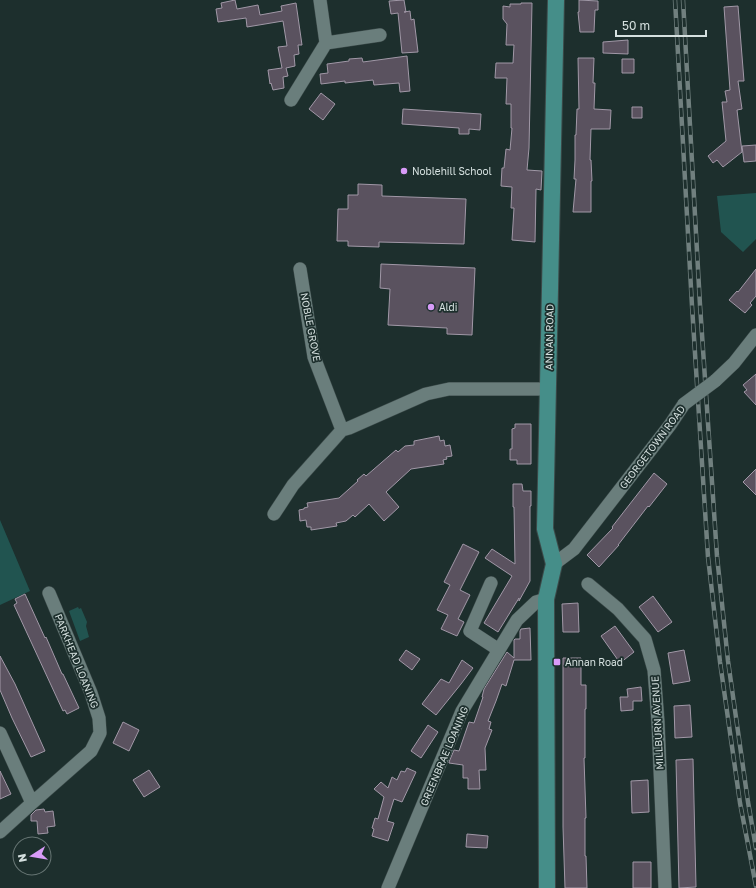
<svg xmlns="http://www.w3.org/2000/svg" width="756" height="888" font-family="'Golos Text',sans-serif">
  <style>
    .green { fill: #215450 }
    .building { fill: #5a525f; stroke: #a198a7 }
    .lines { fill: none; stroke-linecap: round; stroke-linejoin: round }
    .minor-casing { stroke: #3c4b4a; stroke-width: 14 }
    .major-casing { stroke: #3c4b4a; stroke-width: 18 }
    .minor { stroke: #6a7e7c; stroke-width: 13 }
    .major { stroke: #458e89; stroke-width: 16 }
    .rail-casing { stroke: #71807f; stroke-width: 4.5 }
    .rail { stroke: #1d2f2d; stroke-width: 3; stroke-dasharray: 9; stroke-linecap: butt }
    .minor-bridge-casing { stroke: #3c4b4a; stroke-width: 14; stroke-linecap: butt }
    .minor-bridge { stroke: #6a7e7c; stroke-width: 13 }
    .poi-dot { fill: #d89bf8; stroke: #1d2f2d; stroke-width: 1.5 }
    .labels { text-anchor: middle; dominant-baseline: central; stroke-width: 3.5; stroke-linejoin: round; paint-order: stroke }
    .poi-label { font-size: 10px; fill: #d5e0df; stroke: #1d2f2d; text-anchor: start }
    .street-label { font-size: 10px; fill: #d5e0df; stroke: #1d2f2d }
  </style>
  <rect width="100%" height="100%" fill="#1d2f2d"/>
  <path class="green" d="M756 193V239L743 252 721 232 717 196Z
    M0 520 30 591 0 605Z
    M78 607 79 609 81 608 87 622 86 626 89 637 80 641 69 611Z"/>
  <path class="building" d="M235 0 237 9 258 5 260 15 282 11 281 6 296 3 302 45H298L299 54 294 55 295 66 286 68 288 76 283 77 284 88 273 90 271 83 270 84 268 70 282 68 278 47 287 46 283 21 247 27 246 18 218 22 216 9 222 8 221 3Z
    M404 0 406 12H404L410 11 411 20 414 19 418 52 402 53 398 13 391 14 389 1Z
    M579 0 598 1V10H595L594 32H580L578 12H579Z
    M521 3H532L529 148 527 170 542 171 541 190 536 189 535 242 512 240 514 208H511L512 187 501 186 502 168H504L506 149 510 150 512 128H511V104H506L507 78H495L496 63H513L514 45H506L507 24 503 19V6L510 7V4H521Z
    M738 6 744 81H738L742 109 737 110 742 152 723 167 717 160 713 163 708 156 726 141 722 102H727L725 91 730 90 724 7Z
    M628 40V54L603 53V42Z
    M407 56 410 91 400 92 399 83 374 85 373 80 345 83V81L321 84 320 74 328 73 327 64 349 61V59L362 58 363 62Z
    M578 58H594L593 83H595L594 109 611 110 610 129H591L590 160H591L592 181H591V212H573L576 179H574L575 160V135H576L577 109H579Z
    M622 59H634V73H622Z
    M321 93 335 104 323 120 309 109Z
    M632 107H642V118H632Z
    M403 109 481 114 480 130 469 129V134H459V128L402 124Z
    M756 145V161L744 162 742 146Z
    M358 184 382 185V196L466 199 464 244 379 242V247L348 246V241H337L338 209H348V195H358Z
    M381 264 475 268 472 335 447 334V328L388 325 390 289 380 288Z
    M756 269V296L750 303 752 305 745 313 729 300 737 291 738 292Z
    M756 374V405L744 392 747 390 743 385Z
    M515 424H531V464H517V460H510V449H512V429L515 428Z
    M439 436 440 441 444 440 445 446 450 445 452 456 446 457 447 459 443 460 444 464 411 469 386 492 399 507 384 521 369 504 355 517 353 515 346 521 336 523 337 526 311 530V527H307L306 520 300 521 299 510 304 509V508L308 507 307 503 339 498 358 481 357 480 364 474 366 476 396 450 398 452 405 446 414 445V441Z
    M756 469V495L743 482Z
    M654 473 667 484 649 507 648 506 618 545H619L599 567 587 555 613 528 612 527Z
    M513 484H522L523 491H531V506H530V581L519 601V598L498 632 484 623 512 576 485 558 492 549 515 564 514 507H513Z
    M463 544 479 552 460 590 470 595 458 619 464 622 457 636 441 629 448 615 437 610 450 585 444 582Z
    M25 594 45 638 46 637 62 674H63L79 708 67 714 65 710 63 711 14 605 17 603 15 599Z
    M653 596 672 622 658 632 639 607Z
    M578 603 579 632H563L562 604Z
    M615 626 634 652 620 663 601 636Z
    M530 628 531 660H514L506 686 502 684 496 701 488 721 491 722 489 729 492 730 485 748 486 770H479L480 789H468V778H463V765L449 763V762L454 750 459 751 469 722 474 723 483 697H482L484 689 507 652 514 658V640L515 639H520V631L521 629Z
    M406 650 420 659 412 670 399 660Z
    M684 650 690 681 673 684 668 653Z
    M0 656 15 684 45 751 31 757 12 718 0 690Z
    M563 658H581V685H586V709H585V758H584L586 818H585V856H586L587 888H565L563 827Z
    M462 660 473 668 461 684 436 715 422 704 441 679 449 683Z
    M641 687 642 701H633V710L621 711 620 697H628L627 689Z
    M690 705 692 737 675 738 674 706Z
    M123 722 139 730 129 751 113 743Z
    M428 725 438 732 421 758 411 751Z
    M693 759 696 887 679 888 676 760Z
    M407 768 416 772 402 802 394 799 387 821 394 823 388 841 372 836 374 829 372 828 375 818 378 819 384 797 374 789 381 782 388 788 392 777 397 780 401 771 405 772Z
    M149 770 160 787 144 797 133 780Z
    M0 771 11 794 0 799Z
    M648 780 649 812 632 813 631 781Z
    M44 809 45 812 53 811 55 826 47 827 48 833 38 834 37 821H31V815L36 810Z
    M467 834 488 836 487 848 466 847Z
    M633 862H651V888H633Z"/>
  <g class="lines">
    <g class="minor-casing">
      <path id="minor" d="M320 0 326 43 380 35
        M291 100 326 43
        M300 269 314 357 342 430
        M715 381 734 363 756 335
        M274 514 293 485 342 430 349 428 426 394 449 389H548
        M554 564 574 549 670 425 684 404
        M491 583 470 631 499 650
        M588 584 618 609 645 639 654 670 658 722 665 888
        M0 733 32 803
        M0 832 32 803 91 751 100 733 99 718 91 693 49 593
        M388 888 462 711 517 620 536 602 546 599"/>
    </g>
    <g class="major-casing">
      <path id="major" d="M547 888 546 599 554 564 545 529 556 0"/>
    </g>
    <use href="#minor" class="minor"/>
    <use href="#major" class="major"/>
    <g class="rail-casing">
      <path id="rail" d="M675 0 692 306 708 557 720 662 740 803 756 886
        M683 0 700 305 717 556 728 661 748 802 756 848"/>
    </g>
    <use href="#rail" class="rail"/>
    <g class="minor-bridge-casing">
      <path id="minor-bridge" d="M684 404 715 381"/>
    </g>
    <use href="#minor-bridge" class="minor-bridge"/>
  </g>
  <g class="poi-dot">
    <circle cx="404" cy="171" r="4"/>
    <circle cx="431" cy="307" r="4"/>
    <rect x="553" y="658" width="8" height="8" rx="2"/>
  </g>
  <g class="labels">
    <g class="poi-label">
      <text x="412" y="171">Noblehill School</text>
      <text x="439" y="307">Aldi</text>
      <text x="565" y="662">Annan Road</text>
    </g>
    <g class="street-label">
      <text transform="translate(311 327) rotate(79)">NOBLE GROVE</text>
      <text transform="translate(549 337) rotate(-89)">ANNAN ROAD</text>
      <text transform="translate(652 447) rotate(-53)">GEORGETOWN ROAD</text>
      <text transform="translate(77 661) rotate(68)">PARKHEAD LOANING</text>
      <text transform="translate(657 723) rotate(-93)">MILLBURN AVENUE</text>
      <text transform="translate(444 756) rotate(-67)">GREENBRAE LOANING</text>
    </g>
  </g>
  <g transform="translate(32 856) rotate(258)"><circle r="19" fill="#1d2f2d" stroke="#677674"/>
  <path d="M0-3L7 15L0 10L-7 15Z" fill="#d89bf8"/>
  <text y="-6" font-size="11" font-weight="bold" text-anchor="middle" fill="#d5e0df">N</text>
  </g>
  <path d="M616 30v6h90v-6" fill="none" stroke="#d5e0df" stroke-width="2"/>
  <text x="622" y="30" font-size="12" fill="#d5e0df" stroke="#1d2f2d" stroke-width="3" paint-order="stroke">50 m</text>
</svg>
